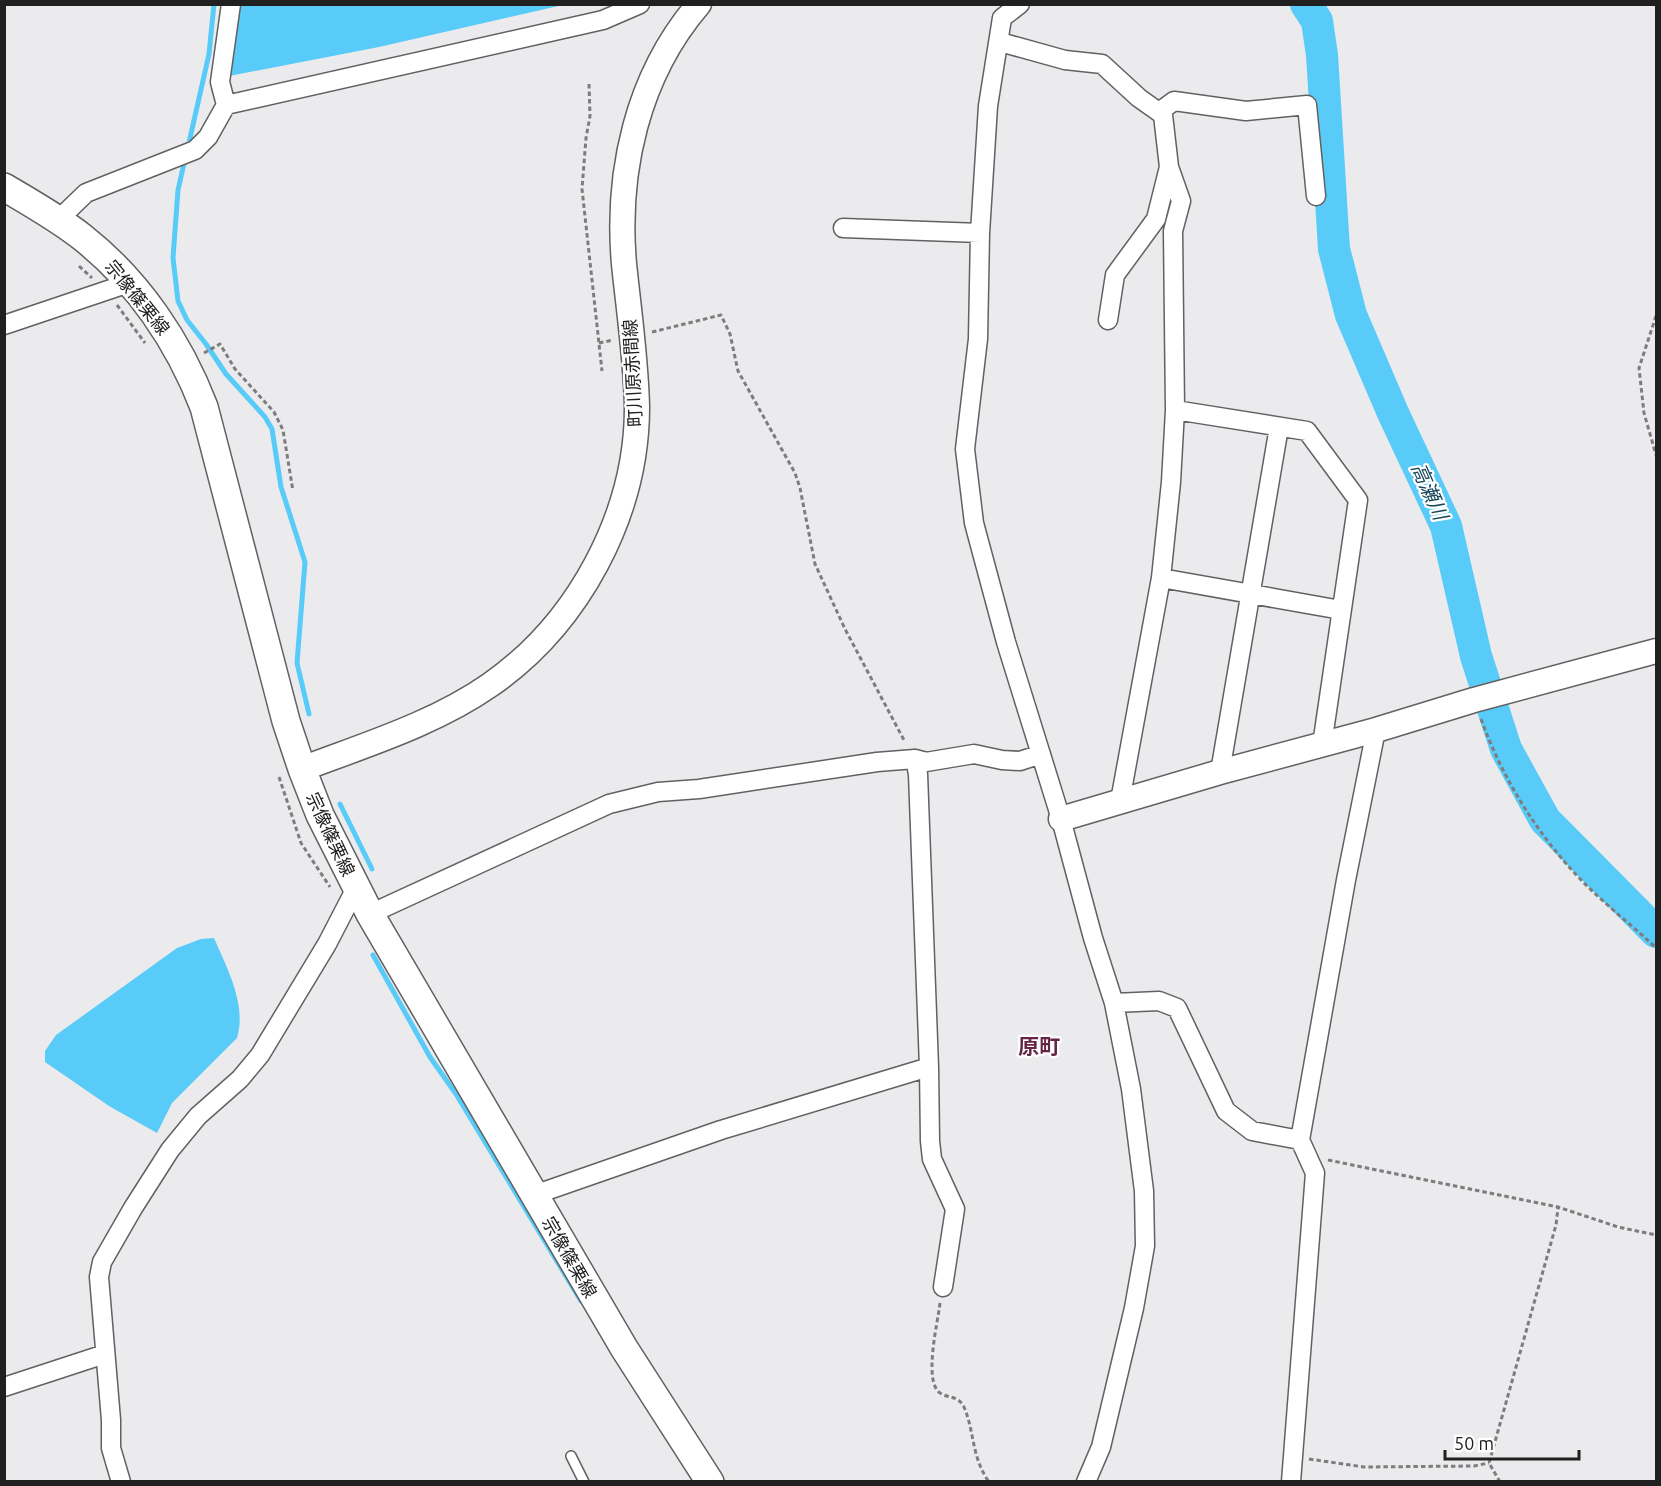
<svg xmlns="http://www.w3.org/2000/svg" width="1661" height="1486" font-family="Ubuntu,'Noto Sans JP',sans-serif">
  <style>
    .water { fill: #58cbf8 }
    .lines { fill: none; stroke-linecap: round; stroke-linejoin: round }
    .stream { stroke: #58cbf8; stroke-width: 5 }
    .river { stroke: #58cbf8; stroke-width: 32 }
    .lane-casing { stroke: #616162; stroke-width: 12 }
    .street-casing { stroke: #616162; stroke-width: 21 }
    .secondary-casing { stroke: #616162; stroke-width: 27 }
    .primary-casing { stroke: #616162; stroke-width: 30 }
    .path { stroke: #7d7d7e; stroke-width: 3; stroke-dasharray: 4.5 3; stroke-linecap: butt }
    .lane { stroke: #fff; stroke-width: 9 }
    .street { stroke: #fff; stroke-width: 18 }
    .secondary { stroke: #fff; stroke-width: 24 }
    .primary { stroke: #fff; stroke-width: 27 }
    .labels { text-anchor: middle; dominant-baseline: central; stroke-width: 4.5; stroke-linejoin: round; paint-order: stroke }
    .street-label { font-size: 18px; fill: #202020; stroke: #fff }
    .water-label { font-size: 20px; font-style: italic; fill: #154659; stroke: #fff }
    .quarter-label { font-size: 21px; font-weight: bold; fill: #642546; stroke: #fff }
  </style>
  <rect width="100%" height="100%" fill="#ebebed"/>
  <path class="water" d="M235 5H563L379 47 229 76Z
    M214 938C227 968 247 1005 237 1038L172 1103 157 1133 109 1106 45 1062V1051L56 1035 177 948 201 939Z"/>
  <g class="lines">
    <path class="stream" d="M188 147 209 54 214 4
      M185 159 178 190 173 258 178 301 187 320 206 344 226 374 265 417 272 429 281 487 305 562 297 663 309 714
      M340 804 372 869
      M373 955 430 1057 456 1094 581 1301"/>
    <path class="river" d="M1306 4 1317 21 1322 55 1334 249 1351 315 1393 413 1446 526 1476 656 1506 749 1545 820 1656 932"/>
    <g class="lane-casing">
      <path id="lane" d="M571 1456 584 1482"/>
    </g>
    <g class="street-casing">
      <path id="street" d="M1020 4 1002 18 988 106 980 233 978 339 965 449 974 523 1006 642 1061 819 1093 938 1114 1003 1131 1089 1144 1191 1145 1246 1134 1308 1101 1447 1086 1482
        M1000 42 1065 60 1102 64 1139 98 1163 115 1169 167 1181 201 1173 231 1175 410 1171 482 1161 578 1120 801
        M226 105 603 20 640 4
        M1159 112 1174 101 1246 111 1307 105 1316 196
        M58 220 86 193 195 150 208 137 226 105 220 82 231 4
        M843 228 980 233
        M1108 320 1115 275 1156 219 1169 167
        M4 325 129 283
        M1175 410 1307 431 1358 500 1322 745
        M1161 578 1341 610
        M1220 772 1279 427
        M370 914 609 804 658 792 699 789 877 762 915 759 926 762 974 754 1002 760 1020 761 1041 754
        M1114 1003 1159 1001 1177 1008 1226 1111 1252 1131 1300 1140
        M929 1067 930 1141 932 1159 955 1209 943 1287
        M534 1195 721 1130 929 1067 918 774 915 759
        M4 1387 105 1354
        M121 1482 111 1448V1420L99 1277 102 1262 133 1208 170 1150 198 1116 240 1079 260 1055 327 944 356 888
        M1291 1482 1315 1173 1300 1140 1346 880 1376 730"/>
    </g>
    <g class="secondary-casing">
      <path id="secondary" d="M302 769C365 745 434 724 490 685 578 624 637 515 637 407 636 359 629 312 624 264 616 172 637 76 699 4
        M1061 819 1220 772 1376 730 1474 700 1656 651"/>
    </g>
    <g class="primary-casing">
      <path id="primary" d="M4 187C31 203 58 218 82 237 138 281 179 342 204 407L286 721 302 769 320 815 370 914 624 1348 710 1482"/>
    </g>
    <path class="path" d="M589 84 590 116 586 138 582 189 602 371
      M79 266 92 278
      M117 305 145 343
      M1656 316 1639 368 1644 413 1656 455
      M652 332 721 315 730 334 738 371 795 473 800 488 815 564 845 629 905 742
      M599 343 613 340
      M204 353 220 344 235 369 274 412 283 430 293 491
      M1481 719C1503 780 1539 837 1584 883 1607 906 1633 926 1656 948
      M279 777 301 843 330 887
      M1328 1160 1558 1207 1618 1227 1656 1235
      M940 1303C938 1322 923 1381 940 1393 949 1399 958 1395 964 1407 975 1433 971 1456 989 1482
      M1309 1459 1364 1467 1474 1466 1489 1463
      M1500 1482 1489 1463 1556 1225 1558 1208"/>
    <use href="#lane" class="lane"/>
    <use href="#street" class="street"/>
    <use href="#secondary" class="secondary"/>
    <use href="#primary" class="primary"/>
  </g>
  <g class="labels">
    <g class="street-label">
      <text transform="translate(138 297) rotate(51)">宗像篠栗線</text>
      <text transform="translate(632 373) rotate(-93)">町川原赤間線</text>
      <text transform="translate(331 834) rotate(65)">宗像篠栗線</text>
      <text transform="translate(570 1257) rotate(60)">宗像篠栗線</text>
    </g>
    <g class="water-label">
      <text transform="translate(1430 491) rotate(66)">高瀬川</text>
    </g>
    <g class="quarter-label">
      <text x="1039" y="1046">原町</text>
    </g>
  </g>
  <rect width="1661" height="1486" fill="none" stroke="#202020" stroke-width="12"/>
  <path d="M1445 1450v9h134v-9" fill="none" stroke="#202020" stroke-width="3"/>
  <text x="1454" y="1450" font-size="18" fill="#202020" stroke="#ffffff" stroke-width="4.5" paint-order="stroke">50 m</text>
</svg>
